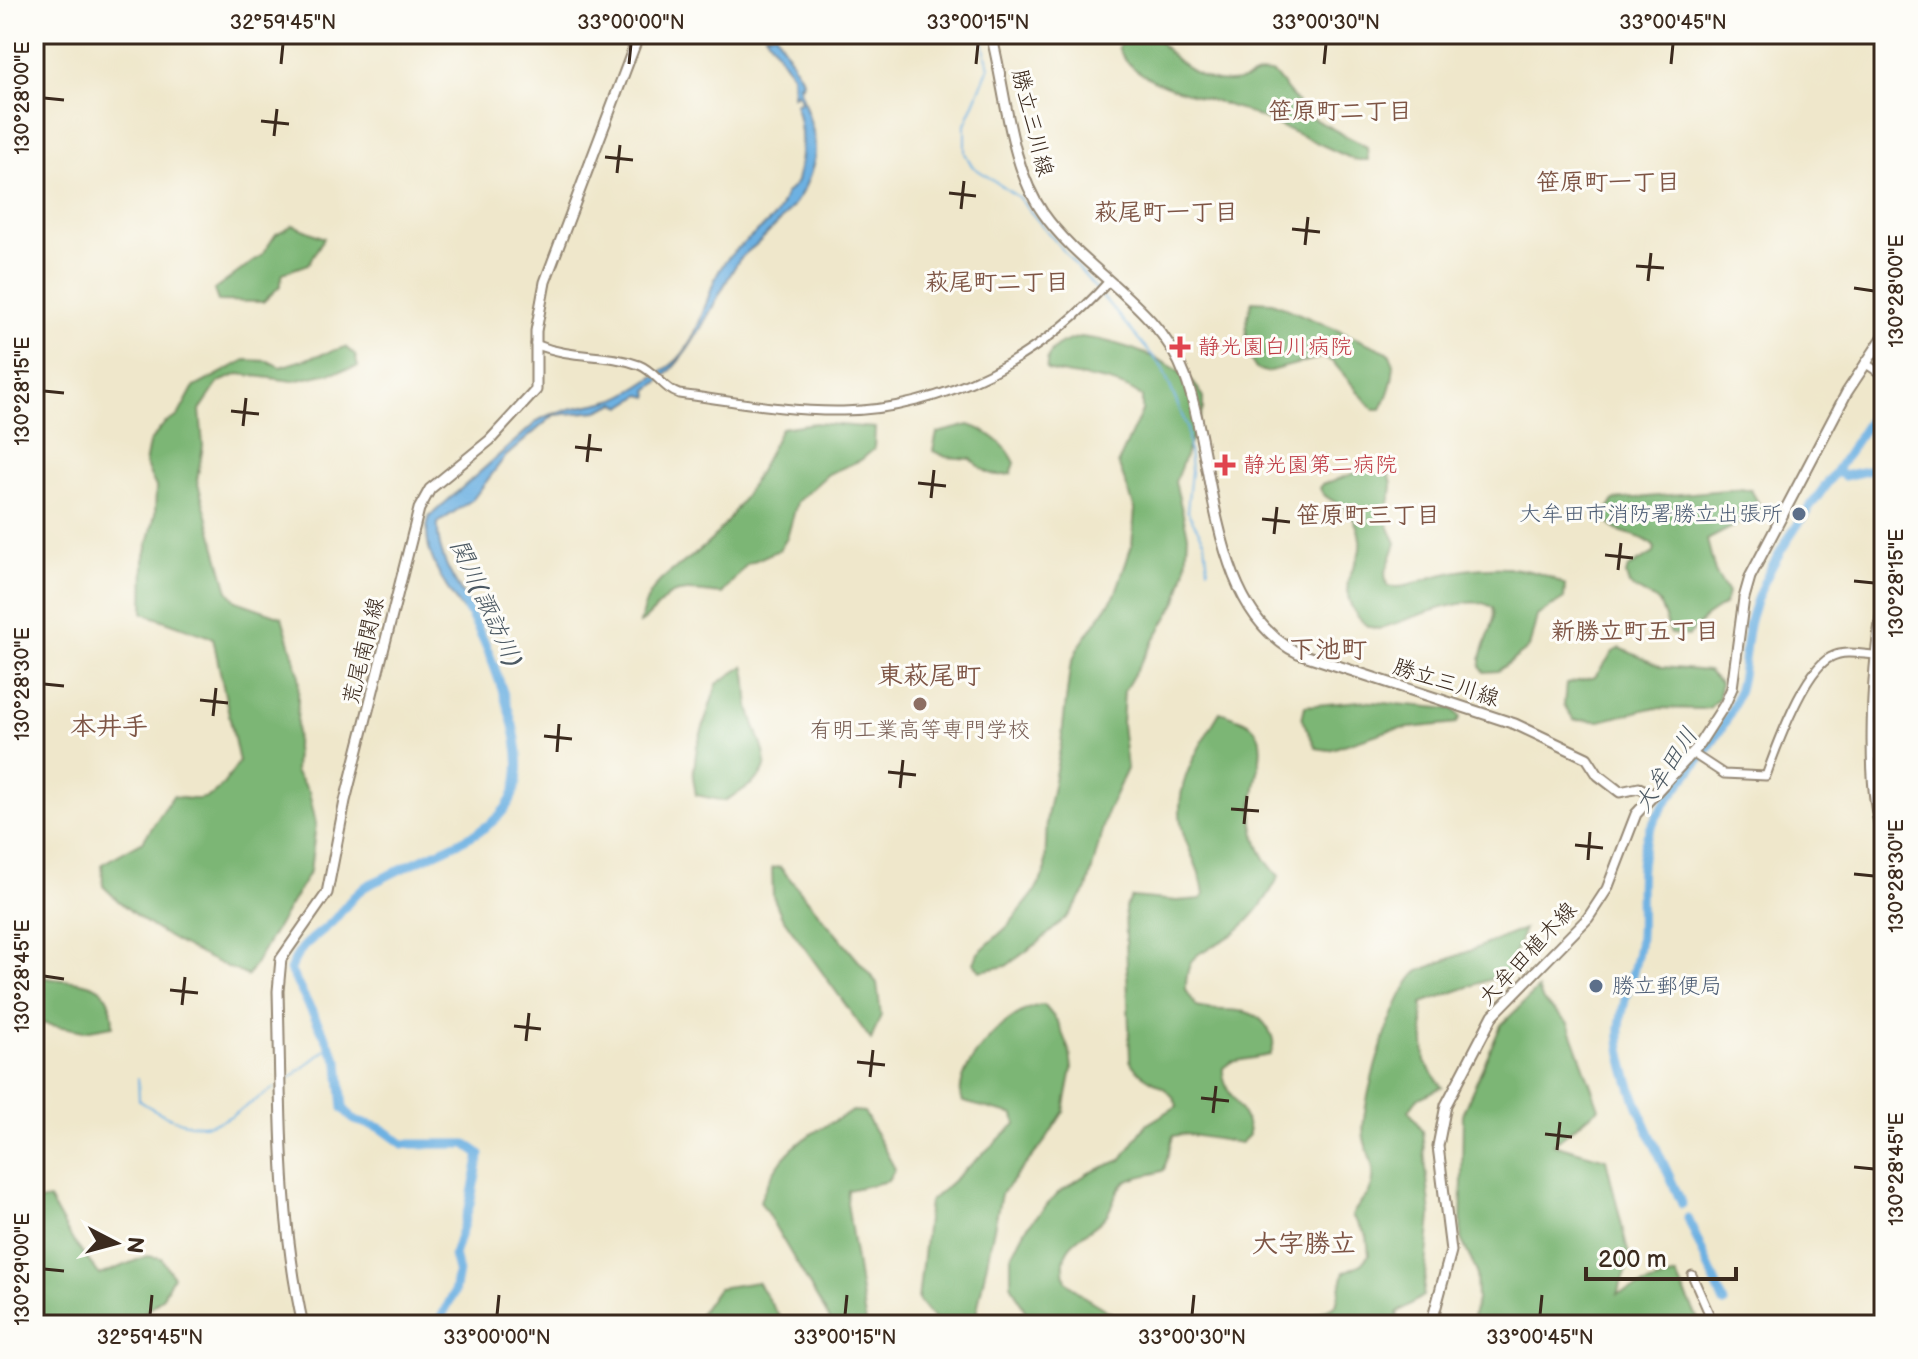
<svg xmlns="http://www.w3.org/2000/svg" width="1918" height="1359" font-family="'Balsamiq Sans','Klee One',sans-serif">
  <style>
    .forest { fill: #7cb674; stroke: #5c7049; stroke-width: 2 }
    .water { fill: #6db1e2; stroke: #546e80; stroke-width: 2 }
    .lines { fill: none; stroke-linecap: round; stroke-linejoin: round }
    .stream { stroke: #6db1e2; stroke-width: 2 }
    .river { stroke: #6db1e2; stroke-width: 9 }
    .minor-casing { stroke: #958874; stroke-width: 11 }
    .major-casing { stroke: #958874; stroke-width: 13 }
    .minor { stroke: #fff; stroke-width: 7 }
    .major { stroke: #fff; stroke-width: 9 }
    .ticks { fill: none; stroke: #3b2a1e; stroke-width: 3 }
    .health-dot { fill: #e0444e; stroke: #fdfcf7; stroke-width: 3 }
    .service-dot { fill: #5c6f8a; stroke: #fdfcf7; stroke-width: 3 }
    .education-dot { fill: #8d6e63; stroke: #fdfcf7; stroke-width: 3 }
    .labels { text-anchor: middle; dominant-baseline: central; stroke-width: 6; stroke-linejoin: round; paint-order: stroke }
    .street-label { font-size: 22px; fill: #3b2a1e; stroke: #fdfcf7 }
    .health-label { font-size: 22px; fill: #be3a42; stroke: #fdfcf7; text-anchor: start }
    .service-label { font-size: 22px; fill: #4e5e75; stroke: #fdfcf7; text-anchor: end }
    .education-label { font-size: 22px; fill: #785e54; stroke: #fdfcf7 }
    .neighbourhood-label { font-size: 24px; font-weight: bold; fill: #7e5545; stroke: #fdfcf7 }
    .water-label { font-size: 24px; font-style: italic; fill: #4c5963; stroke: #fdfcf7 }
    .quarter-label { font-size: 26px; font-weight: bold; fill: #7e5545; stroke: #fdfcf7 }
    .neatline { fill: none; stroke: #3b2a1e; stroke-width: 3 }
    .ticks-label { font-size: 20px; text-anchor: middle; fill: #3b2a1e }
  </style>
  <rect width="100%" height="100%" fill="#fdfcf7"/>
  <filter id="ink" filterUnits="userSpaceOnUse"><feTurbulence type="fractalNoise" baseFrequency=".0125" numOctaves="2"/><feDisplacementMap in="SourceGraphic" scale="16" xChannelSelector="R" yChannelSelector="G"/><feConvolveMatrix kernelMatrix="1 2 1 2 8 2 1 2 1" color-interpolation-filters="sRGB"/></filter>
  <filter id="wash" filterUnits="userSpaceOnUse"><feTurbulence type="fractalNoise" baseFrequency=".006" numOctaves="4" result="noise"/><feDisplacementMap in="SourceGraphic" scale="32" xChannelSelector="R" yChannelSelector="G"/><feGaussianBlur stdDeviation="1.8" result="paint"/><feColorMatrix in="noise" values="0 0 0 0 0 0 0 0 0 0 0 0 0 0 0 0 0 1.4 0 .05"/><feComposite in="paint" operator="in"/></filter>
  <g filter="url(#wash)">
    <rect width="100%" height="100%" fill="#efe7cb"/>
    <path class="forest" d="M1129 34H1154C1170 58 1205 88 1238 81 1252 79 1259 69 1274 74L1308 116 1367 147 1368 160H1355C1319 144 1284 127 1247 112 1212 97 1133 88 1118 47Z
      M293 225 324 238 308 264 283 273 280 286 263 302 218 301 214 290 262 255 276 234Z
      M1252 301 1272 302 1388 352C1400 366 1389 394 1381 409H1373L1333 362 1323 357 1266 372 1256 369C1243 352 1245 320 1252 301Z
      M1081 337C1118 341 1184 362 1203 396V409L1175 482 1188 535 1186 568 1177 601 1124 691 1122 724 1127 769 1107 812 1087 889 1068 916 1039 942 1006 966 980 971 974 963 978 953 1007 927 1034 893 1045 872 1047 816 1061 744 1070 667 1078 648 1115 595 1132 545 1135 509 1118 463 1142 411V397C1114 376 1079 379 1047 370 1044 348 1064 341 1081 337Z
      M345 347 355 355 358 367 293 381 239 374 219 382 200 410 203 446 197 480 228 591 236 601 282 617 299 674 295 772 309 792 316 824 310 871 248 976C194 953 144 929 103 886L102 864 143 841 173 796C212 806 218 792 239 762L213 638 143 613 144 560 155 515 156 487 145 464 149 443 164 424 178 416 193 388 245 360 268 361 280 367Z
      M815 423 875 428 874 449 861 460 828 474 797 502 787 538 779 550 747 564 722 594C705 593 677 585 664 600 655 609 651 616 640 623 650 569 685 571 717 534 741 507 766 460 781 428Z
      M969 425C988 431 1007 445 1015 463L1011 474C991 478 985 472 971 459L946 457 933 451 937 433Z
      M1378 465C1403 480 1387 496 1387 518 1387 528 1393 535 1396 543L1385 574 1387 586C1405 590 1419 581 1436 576 1477 565 1528 562 1565 585L1564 599 1537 616 1529 648 1498 671 1484 672 1481 668C1479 646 1497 629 1493 608 1472 590 1404 622 1378 629 1356 626 1341 595 1350 575 1355 563 1362 553 1360 539 1355 500 1324 504 1320 488L1323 484Z
      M1737 489 1751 490 1763 511 1707 540 1715 572 1728 593 1725 604 1706 617 1688 636 1671 634 1659 602 1629 585 1626 575 1628 568 1654 553 1655 548C1644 533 1621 537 1608 523L1609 507 1614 500Z
      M1620 648 1662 667 1708 671 1720 683 1719 698 1709 708 1701 709 1651 708 1600 721 1574 720 1564 705 1566 684 1595 677 1613 652Z
      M744 666C749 681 746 695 750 710 766 765 784 768 724 801L696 795 693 777 697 746 717 684Z
      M1360 701 1453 709 1460 717 1457 723 1390 730 1329 750 1316 748 1302 719 1305 706Z
      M1220 712C1231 716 1247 720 1254 728 1279 757 1222 818 1279 876 1268 897 1257 914 1238 930 1211 954 1185 944 1186 990L1197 1007C1222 1015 1253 1001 1269 1030 1274 1039 1275 1045 1270 1055L1231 1062 1223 1068C1221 1093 1249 1110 1249 1135L1241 1143 1185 1134 1173 1136 1164 1170C1153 1175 1140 1175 1128 1181 1114 1188 1115 1206 1105 1217 1086 1238 1055 1240 1066 1281L1083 1296 1131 1325H1050L1028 1317 1011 1284V1257L1027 1227 1058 1193 1087 1174 1121 1160 1146 1125 1177 1106C1172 1084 1139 1081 1130 1060L1125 908 1132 897 1177 901 1201 899 1204 895C1201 870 1191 857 1184 835 1169 790 1198 749 1220 712Z
      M780 867 877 983 881 1015 871 1040 781 915 773 896 772 868Z
      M1524 929 1506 974 1422 1003 1425 1062 1442 1087 1417 1099 1409 1110 1422 1131 1431 1216 1423 1296 1397 1313 1400 1325H1306L1311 1317 1336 1305 1344 1272 1361 1264 1369 1255 1367 1236 1352 1216C1357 1203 1372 1196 1373 1180 1375 1163 1367 1153 1364 1138 1358 1110 1395 987 1419 971Z
      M34 975C70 987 113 969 113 1026L84 1031 34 1022Z
      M1538 989 1543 1001 1568 1023 1599 1108 1553 1144 1606 1159 1630 1260 1617 1294 1676 1275 1701 1325H1471L1477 1300 1476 1270 1461 1239 1463 1112 1501 1025Z
      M1044 1005 1058 1022 1070 1053 1072 1069 1064 1111 1043 1144 1001 1194 974 1325H939L918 1300 929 1202 1016 1124 1014 1115 963 1102C948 1072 1011 1005 1044 1005Z
      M853 1111 864 1112 895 1169 888 1181 848 1190 847 1203 866 1325H833L760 1201C780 1147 806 1136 853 1111Z
      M49 1199 73 1241 100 1275 147 1256 161 1258 173 1276 162 1298 130 1325H41V1289L34 1286V1202Z
      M757 1282 785 1325H692L718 1288Z"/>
    <path class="water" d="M765 34H776L803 81 802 85 799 84C803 109 821 134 813 165 805 198 782 220 759 242 752 249 742 254 737 263 709 309 691 361 648 390L649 397 641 395 622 407 616 403 598 411 554 415 505 457 473 499 438 523C436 553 453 580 470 606L463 610C445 588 418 545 430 516L539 420C563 407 589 407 615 399 631 394 658 374 671 365 697 347 705 300 717 275 730 248 756 236 775 216 780 211 782 200 786 194 790 188 795 187 797 181 803 154 804 129 795 104L801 101 797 92 793 96 792 74Z"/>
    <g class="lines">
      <path class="stream" d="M981 34 989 67 965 125V153L972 166 1018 197 1162 367 1187 427 1191 471 1187 511 1205 542 1208 569
        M138 1078 139 1100C146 1106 153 1109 161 1113 213 1142 231 1113 275 1088
        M284 1083 328 1048"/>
      <path class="river" d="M1836 471 1884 398
        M1682 1204C1662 1157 1617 1077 1620 1028 1622 996 1639 965 1640 935 1642 901 1635 858 1651 827 1674 782 1717 749 1735 701 1746 675 1743 644 1751 617 1766 563 1804 516 1836 471L1844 476 1884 467
        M1688 1218 1724 1303
        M437 1325 454 1293 458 1271 454 1255 470 1204 480 1154 466 1144H403L381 1128 354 1120 343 1108 339 1063 290 970C300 944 311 941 329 925 341 914 349 899 362 889 369 883 381 880 389 875 473 831 545 828 509 711 497 672 484 634 461 599"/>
    </g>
  </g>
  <g filter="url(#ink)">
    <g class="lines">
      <g class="minor-casing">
        <path id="minor" d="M535 344C574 360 604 352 639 365 655 371 663 389 679 394 732 401 789 412 843 411 945 409 1042 357 1109 281
          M1865 363 1884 376
          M1884 598C1871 648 1863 796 1884 841
          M1692 753 1724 774 1766 776C1776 748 1804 670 1831 657 1844 650 1860 654 1874 655
          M1692 1275 1714 1325"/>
      </g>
      <g class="major-casing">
        <path id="major" d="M991 34C1006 91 1009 164 1043 213 1085 273 1159 305 1185 376 1216 459 1208 609 1298 653L1515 724 1587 758 1598 775 1620 792 1639 788 1652 794
          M303 1325C278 1215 281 1102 278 991L281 959 327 893 345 801 419 509 430 489 490 440 536 390V331L545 282 639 34
          M1431 1325 1451 1251 1438 1146 1446 1105 1493 1015 1588 918 1607 889 1636 814 1696 749 1725 704 1732 688 1744 598 1750 577 1847 392 1884 336"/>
      </g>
      <use href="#minor" class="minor"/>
      <use href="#major" class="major"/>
    </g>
  </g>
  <path class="ticks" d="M281 64 283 44M629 64 631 44M976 64 978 44M1324 64 1326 44M1671 64 1673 44M44 98 64 100M261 121 289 124M274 136 277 109M605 157 633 160M617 173 620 145M949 193 976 196M961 209 964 181M1292 229 1320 232M1305 245 1308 217M1636 266 1664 268M1648 281 1651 253M1854 288 1874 291M44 391 64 393M231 411 259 414M243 426 246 398M575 447 602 450M587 462 590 434M918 483 946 486M931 498 934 470M1262 519 1290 522M1274 534 1277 507M1605 555 1633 558M1618 570 1621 543M1854 581 1874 583M44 684 64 686M200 700 228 703M213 716 216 688M544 736 572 739M557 752 559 724M888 772 916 775M900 788 903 760M1231 809 1259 811M1244 824 1247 796M1575 845 1603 848M1588 860 1590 832M1854 874 1874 876M44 976 64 979M170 990 198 993M182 1005 185 977M514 1026 541 1029M526 1041 529 1013M857 1062 885 1065M870 1077 873 1050M1201 1098 1229 1101M1213 1113 1216 1086M1545 1134 1572 1137M1557 1150 1560 1122M1854 1167 1874 1169M44 1269 64 1271M150 1315 152 1295M497 1315 499 1295M845 1315 847 1295M1192 1315 1194 1295M1540 1315 1542 1295"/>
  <g class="health-dot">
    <path d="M1176 335h8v8h8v8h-8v8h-8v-8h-8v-8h8z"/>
    <path d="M1221 453h8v8h8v8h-8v8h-8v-8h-8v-8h8z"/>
  </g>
  <g class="service-dot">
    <circle cx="1799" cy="514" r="8"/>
    <circle cx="1596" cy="986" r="8"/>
  </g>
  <circle class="education-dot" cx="920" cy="704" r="8"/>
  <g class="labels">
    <g class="street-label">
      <text transform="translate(1032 123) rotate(76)">勝立三川線</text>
      <text transform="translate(364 651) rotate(-76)">荒尾南関線</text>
      <text transform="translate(1446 683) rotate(18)">勝立三川線</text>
      <text transform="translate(1528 954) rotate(-47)">大牟田植木線</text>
    </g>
    <g class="health-label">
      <text x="1198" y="347">静光園白川病院</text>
      <text x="1243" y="465">静光園第二病院</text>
    </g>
    <g class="service-label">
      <text x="1783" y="514">大牟田市消防署勝立出張所</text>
      <text x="1612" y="986" text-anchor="start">勝立郵便局</text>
    </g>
    <g class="education-label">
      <text x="920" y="730">有明工業高等専門学校</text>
    </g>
    <g class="neighbourhood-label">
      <text x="1340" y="111">笹原町二丁目</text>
      <text x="1608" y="182">笹原町一丁目</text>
      <text x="1166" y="212">萩尾町一丁目</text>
      <text x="997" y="282">萩尾町二丁目</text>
      <text x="1368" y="515">笹原町三丁目</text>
      <text x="1635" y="631">新勝立町五丁目</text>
    </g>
    <g class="water-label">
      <text transform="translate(486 603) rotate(65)">関川(諏訪川)</text>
      <text transform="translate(1666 770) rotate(-57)">大牟田川</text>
    </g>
    <g class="quarter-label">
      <text x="1328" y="650">下池町</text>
      <text x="929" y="676">東萩尾町</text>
      <text x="109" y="727">本井手</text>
      <text x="1304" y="1244">大字勝立</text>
    </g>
  </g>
  <rect width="1918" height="1359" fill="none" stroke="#fdfcf7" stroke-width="88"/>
  <g transform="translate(116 1243) rotate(96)" stroke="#fdfcf7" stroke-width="6" paint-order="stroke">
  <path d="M0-6L14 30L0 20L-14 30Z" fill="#3b2a1e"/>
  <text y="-12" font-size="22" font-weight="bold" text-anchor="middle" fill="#3b2a1e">N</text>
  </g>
  <path d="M1586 1267v12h150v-12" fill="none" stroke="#3b2a1e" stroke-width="4"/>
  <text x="1598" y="1267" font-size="24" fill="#3b2a1e" stroke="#fdfcf7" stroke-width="6" paint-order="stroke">200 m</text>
  <rect x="44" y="44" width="1830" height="1271" class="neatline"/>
  <g class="ticks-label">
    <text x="283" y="29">32°59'45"N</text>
    <text x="631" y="29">33°00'00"N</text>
    <text x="978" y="29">33°00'15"N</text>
    <text x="1326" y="29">33°00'30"N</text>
    <text x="1673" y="29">33°00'45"N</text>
    <text transform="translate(22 98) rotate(-90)" y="7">130°28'00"E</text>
    <text transform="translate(1896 291) rotate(-90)" y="7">130°28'00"E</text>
    <text transform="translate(22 391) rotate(-90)" y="7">130°28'15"E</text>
    <text transform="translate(1896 583) rotate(-90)" y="7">130°28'15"E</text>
    <text transform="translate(22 684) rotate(-90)" y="7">130°28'30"E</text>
    <text transform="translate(1896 876) rotate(-90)" y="7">130°28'30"E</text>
    <text transform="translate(22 976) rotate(-90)" y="7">130°28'45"E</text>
    <text transform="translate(1896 1169) rotate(-90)" y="7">130°28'45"E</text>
    <text transform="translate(22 1269) rotate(-90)" y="7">130°29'00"E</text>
    <text x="150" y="1344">32°59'45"N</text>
    <text x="497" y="1344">33°00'00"N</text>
    <text x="845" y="1344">33°00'15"N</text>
    <text x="1192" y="1344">33°00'30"N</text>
    <text x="1540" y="1344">33°00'45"N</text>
  </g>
</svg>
